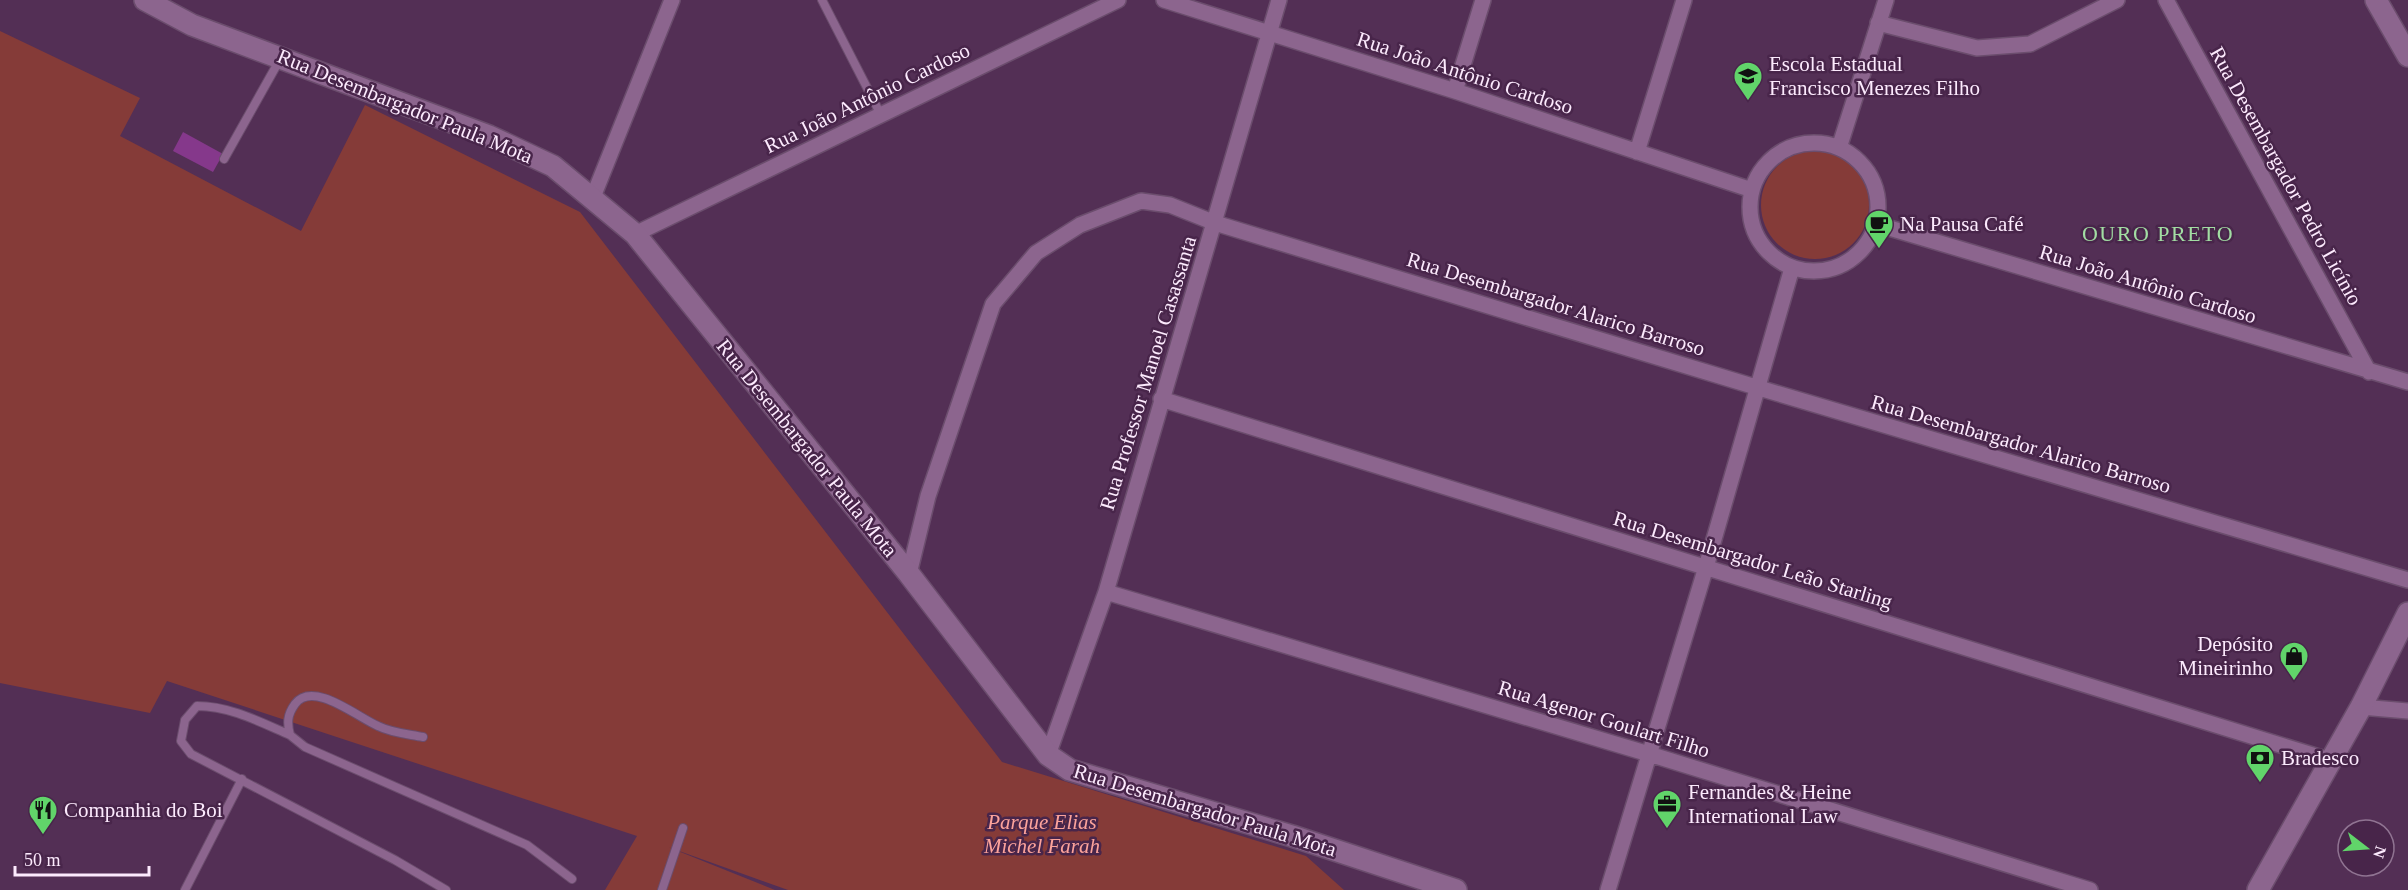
<svg xmlns="http://www.w3.org/2000/svg" width="2408" height="890" font-family="Georgia,serif">
  <style>
    .green { fill: #853b38 }
    .water { fill: #85388b }
    .lines { fill: none; stroke-linecap: round; stroke-linejoin: round }
    .lane-casing { stroke: #6b4d6d; stroke-width: 10 }
    .street-casing { stroke: #6b4d6d; stroke-width: 18 }
    .secondary-casing { stroke: #6b4d6d; stroke-width: 24 }
    .lane { stroke: #8c658e; stroke-width: 8 }
    .street { stroke: #8c658e; stroke-width: 15 }
    .secondary { stroke: #8c658e; stroke-width: 21 }
    .labels { text-anchor: middle; dominant-baseline: central; stroke-width: 5; stroke-linejoin: round; paint-order: stroke }
    .poi-label { font-size: 21px; fill: #fceafd; stroke: #48254a; text-anchor: start }
    .street-label { font-size: 21px; fill: #fceafd; stroke: #48254a }
    .park-label { font-size: 21px; font-style: italic; fill: #fca39b; stroke: #48254a }
    .neighbourhood-label { font-size: 22px; letter-spacing: 1.5px; fill: #a2dda3; stroke: #48254a }
  </style>
  <rect width="100%" height="100%" fill="#532f55"/>
  <path class="green" d="M0 31 140 98 120 136 301 231 365 105 580 212 1002 762 1306 856 1344 890H788L668 847 775 890H605L637 836 167 681 150 713 0 683Z
    M1761 205a54 54 0 1 1 108 0a54 54 0 1 1-108 0Z"/>
  <path class="water" d="M183 132 223 154 213 172 173 151Z"/>
  <g class="lines">
    <g class="lane-casing">
      <path id="lane" d="M822 0 881 115
        M224 159 279 61
        M290 735C260 722 230 706 197 706L185 720 181 741 191 754 395 860 446 890
        M423 737C408 734 392 733 378 726 357 717 313 680 295 704 287 715 287 723 290 735L305 747 527 845 572 879
        M185 890 242 779
        M662 890 683 828"/>
    </g>
    <g class="street-casing">
      <path id="street" d="M1164 0 1455 91 1752 190
        M2166 0 2369 372
        M1878 23 1977 48 2030 44 2117 0
        M1455 91 1483 0
        M1750 207a64 64 0 1 1 128 0a64 64 0 1 1-128 0Z
        M1839 148 1886 0
        M1637 152 1684 0
        M593 197 672 0
        M1876 224 2408 382
        M635 234 1118 0
        M1161 399 2332 761
        M909 574 928 496 993 304 1036 253 1080 225 1141 201 1170 205 1215 223 1759 388 2408 580
        M1106 592 1649 754 2090 890
        M2361 707 2408 711
        M1048 755 1106 592 1279 0
        M1608 890 1706 567 1792 268"/>
    </g>
    <g class="secondary-casing">
      <path id="secondary" d="M145 0 192 25 489 136 553 166 635 234 909 574 1048 755 1070 770 1292 836 1456 890
        M2376 0 2408 56
        M2258 890 2361 707 2408 613"/>
    </g>
    <use href="#lane" class="lane"/>
    <use href="#street" class="street"/>
    <use href="#secondary" class="secondary"/>
  </g>
  <defs>
    <g id="school-pin" transform="scale(1.5)"><path d="M0 17L-7.5 6A9.5 9.5 0 1 1 7.5 6Z" fill="#61d46a" stroke="#48254a"/><path d="M0-5L7-2L0 1L-7-2ZM-4 1L0 2.5L4 1V4Q0 6-4 4Z" fill="#111"/></g>
    <g id="cafe-pin" transform="scale(1.5)"><path d="M0 17L-7.5 6A9.5 9.5 0 1 1 7.5 6Z" fill="#61d46a" stroke="#48254a"/><path d="M-5.5-4.5H6V0H3Q3 3.5 0 3.5H-2.5Q-5.5 3.5-5.5 0ZM3-3.2v2h1.7v-2ZM-6 4.5H4V6H-6Z" fill="#111"/></g>
    <g id="shop-pin" transform="scale(1.5)"><path d="M0 17L-7.5 6A9.5 9.5 0 1 1 7.5 6Z" fill="#61d46a" stroke="#48254a"/><path d="M-5-2.5h2.3a2.7 3.5 0 0 1 5.4 0H5L5.5 6h-11ZM-1.5-2.5h3a1.5 2.3 0 0 0-3 0Z" fill="#111"/></g>
    <g id="bank-pin" transform="scale(1.5)"><path d="M0 17L-7.5 6A9.5 9.5 0 1 1 7.5 6Z" fill="#61d46a" stroke="#48254a"/><path d="M-6-4H6V4H-6ZM0-2.3a2.3 2.3 0 1 0 0 4.6a2.3 2.3 0 1 0 0-4.6Z" fill="#111"/></g>
    <g id="office-pin" transform="scale(1.5)"><path d="M0 17L-7.5 6A9.5 9.5 0 1 1 7.5 6Z" fill="#61d46a" stroke="#48254a"/><path d="M-6-3h4V-5.5h4V-3h4V5H-6ZM-1-4.5V-3h2v-1.5ZM-6 0V1H6V0Z" fill="#111"/></g>
    <g id="restaurant-pin" transform="scale(1.5)"><path d="M0 17L-7.5 6A9.5 9.5 0 1 1 7.5 6Z" fill="#61d46a" stroke="#48254a"/><path d="M-5-6h1v4h1v-4h1v4h1v-4h1v5L-1.5 .5V6h-2V.5L-5-1ZM5-6V6H3V1.5H1.5Q1.5-4 5-6Z" fill="#111"/></g>
  </defs>
  <g fill-rule="evenodd">
    <use href="#school-pin" x="1748" y="76"/>
    <use href="#cafe-pin" x="1879" y="224"/>
    <use href="#shop-pin" x="2294" y="656"/>
    <use href="#bank-pin" x="2260" y="758"/>
    <use href="#office-pin" x="1667" y="804"/>
    <use href="#restaurant-pin" x="43" y="810"/>
  </g>
  <g class="labels">
    <g class="poi-label">
      <text x="1769" y="64">Escola Estadual<tspan x="1769" dy="24">Francisco Menezes Filho</tspan></text>
      <text x="1900" y="224">Na Pausa Café</text>
      <text x="2273" y="644" text-anchor="end">Depósito<tspan x="2273" dy="24">Mineirinho</tspan></text>
      <text x="2281" y="758">Bradesco</text>
      <text x="1688" y="792">Fernandes &amp; Heine<tspan x="1688" dy="24">International Law</tspan></text>
      <text x="64" y="810">Companhia do Boi</text>
    </g>
    <g class="street-label">
      <text transform="translate(1465 73) rotate(18)">Rua João Antônio Cardoso</text>
      <text transform="translate(867 98) rotate(-26)">Rua João Antônio Cardoso</text>
      <text transform="translate(405 106) rotate(22)">Rua Desembargador Paula Mota</text>
      <text transform="translate(2286 176) rotate(61)">Rua Desembargador Pedro Licínio</text>
      <text transform="translate(2148 284) rotate(17)">Rua João Antônio Cardoso</text>
      <text transform="translate(1556 304) rotate(17)">Rua Desembargador Alarico Barroso</text>
      <text transform="translate(1148 373) rotate(-73)">Rua Professor Manoel Casassanta</text>
      <text transform="translate(2021 444) rotate(16)">Rua Desembargador Alarico Barroso</text>
      <text transform="translate(807 448) rotate(51)">Rua Desembargador Paula Mota</text>
      <text transform="translate(1753 560) rotate(17)">Rua Desembargador Leão Starling</text>
      <text transform="translate(1604 719) rotate(17)">Rua Agenor Goulart Filho</text>
      <text transform="translate(1205 810) rotate(17)">Rua Desembargador Paula Mota</text>
    </g>
    <g class="park-label">
      <text x="1042" y="822">Parque Elias<tspan x="1042" dy="24">Michel Farah</tspan></text>
    </g>
    <g class="neighbourhood-label">
      <text x="2158" y="233">OURO PRETO</text>
    </g>
  </g>
  <g transform="translate(2366 848) rotate(107)"><circle r="28" fill="#48254a" stroke="#907492" stroke-width="1.5"/>
  <path d="M0-4.5L10 22L0 15L-10 22Z" fill="#61d46a"/>
  <text y="-9" font-size="16" font-weight="bold" text-anchor="middle" fill="#fceafd">N</text>
  </g>
  <path d="M15 866v9h134v-9" fill="none" stroke="#fceafd" stroke-width="3"/>
  <text x="24" y="866" font-size="18" fill="#fceafd" stroke="#48254a" stroke-width="4.5" paint-order="stroke">50 m</text>
</svg>
